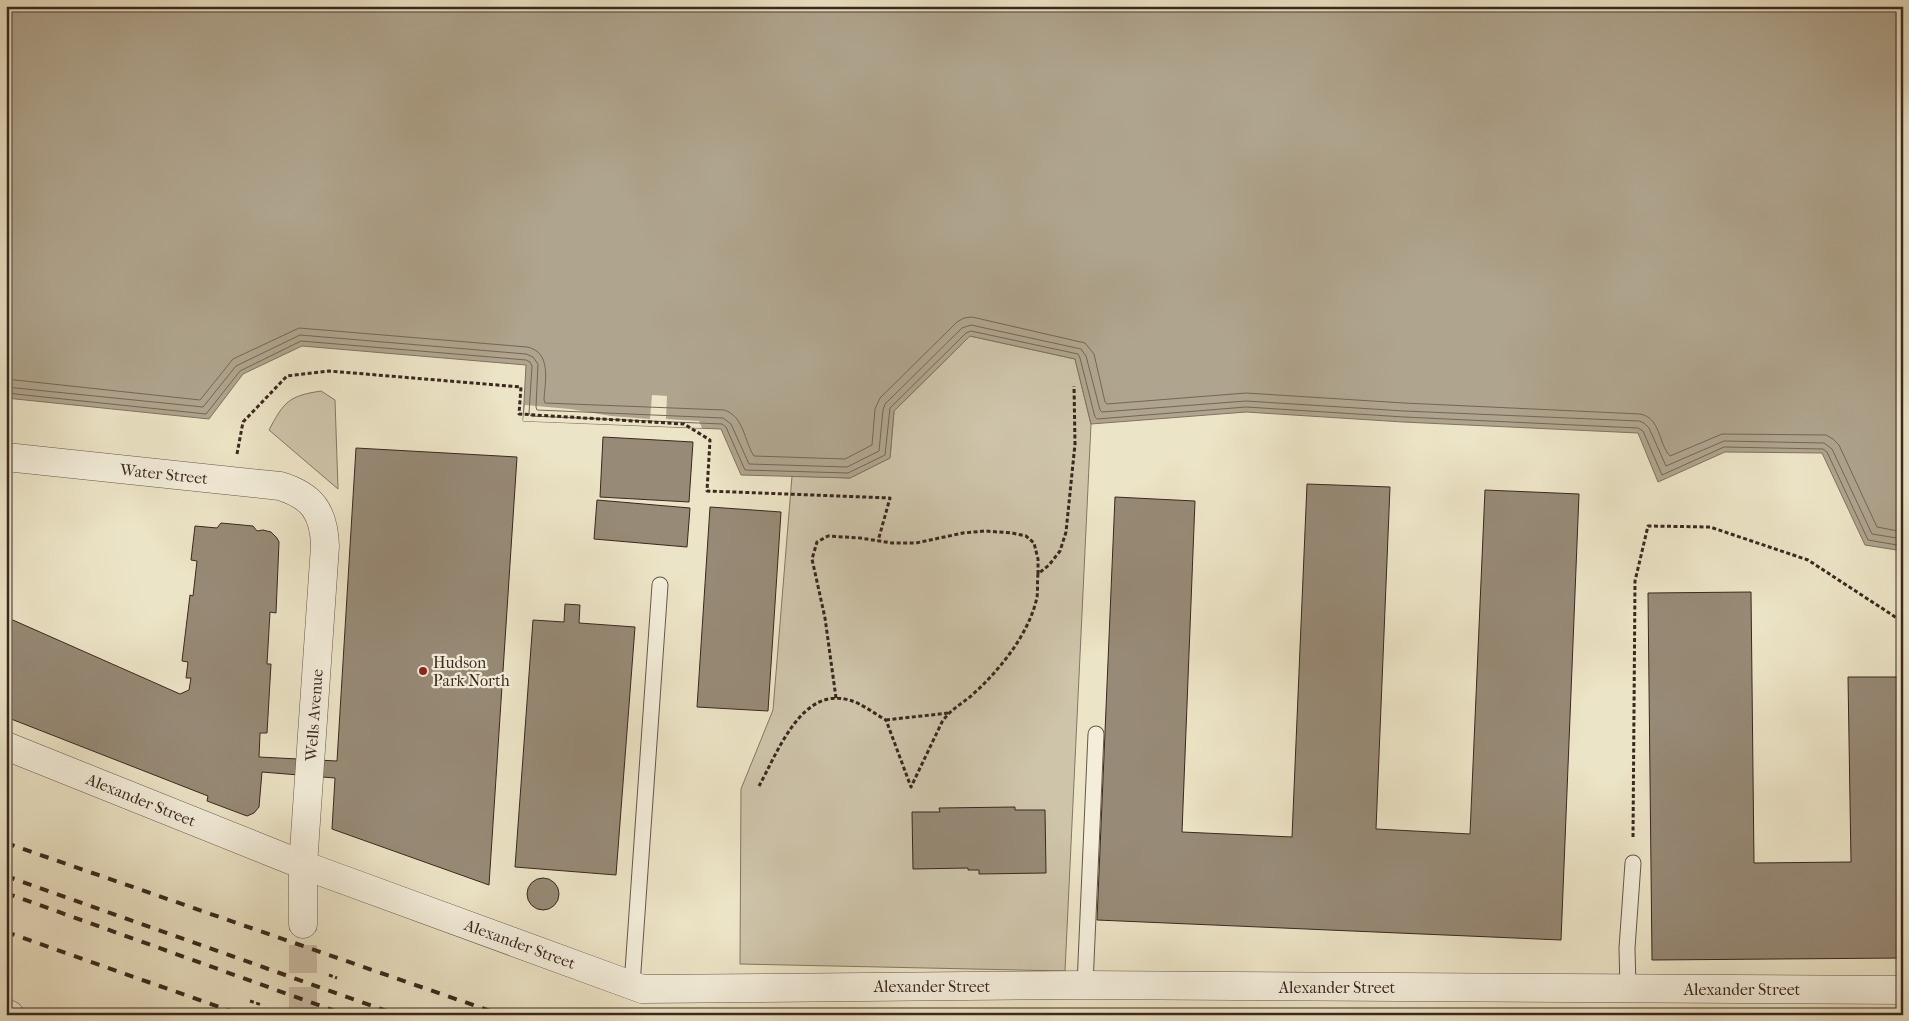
<svg xmlns="http://www.w3.org/2000/svg" width="1909" height="1021" font-family="'IM FELL French Canon',serif">
  <style>
    .green { fill: #cec4aa; stroke: #847664 }
    .water { fill: #afa48d; stroke: #807261 }
    .pier { fill: #ece4c6 }
    .lines { fill: none; stroke-linecap: round; stroke-linejoin: round }
    .shore { stroke: #746656; stroke-width: 1 }
    .building { fill: #978a76; stroke: #3a281f }
    .minor-tunnel { stroke: #c8bea5; stroke-width: 28; stroke-dasharray: 28 14; stroke-linecap: butt }
    .service-casing { stroke: #665749; stroke-width: 17 }
    .minor-casing { stroke: #665749; stroke-width: 29 }
    .path { stroke: #3a281f; stroke-width: 3; stroke-dasharray: 4 2.5; stroke-linecap: butt }
    .service { stroke: #f3edda; stroke-width: 15 }
    .minor { stroke: #f3edda; stroke-width: 28 }
    .rail { stroke: #3a281f; stroke-width: 4; stroke-dasharray: 9 9; stroke-linecap: butt }
    .poi-dot { fill: #8f2418; stroke: #f3edda; stroke-width: 2 }
    .labels { text-anchor: middle; dominant-baseline: central; stroke-width: 4.5; stroke-linejoin: round; paint-order: stroke }
    .street-label { font-size: 16px; fill: #3a281f; stroke: #f3edda }
    .poi-label { font-size: 16px; fill: #3a281f; stroke: #f3edda; text-anchor: start }
  </style>
  <rect width="100%" height="100%" fill="#ece4c6"/>
  <filter id="stains"><feTurbulence type="fractalNoise" baseFrequency=".004" numOctaves="4"/><feColorMatrix values="0 0 0 0 .2 0 0 0 0 .09 0 0 0 0 .02 0 0 0 .5 -.17"/></filter>
  <radialGradient id="worn" r=".72"><stop offset=".6" stop-color="#630" stop-opacity="0"/><stop offset="1" stop-color="#630" stop-opacity=".3"/></radialGradient>
  <path class="green" d="M970 336 1075 359 1091 424 1065 971 740 964 741 789 773 710 792 476 850 478 890 458 894 411Z
    M321 391 335 400 338 489 269 430C284 402 288 396 321 391Z"/>
  <path class="water" d="M6 6H1903V551L1865 545 1822 453 1725 452 1658 482 1638 433 1403 422 1246 412 1091 424 1075 359 970 336 894 411 890 458 850 478 741 475 721 429 523 421 526 365 302 346 243 374 209 419 6 398Z"/>
  <path class="pier" d="M652 395 667 396 666 419 699 421 702 428 523 421 525 405 570 409 611 416 650 419Z"/>
  <g class="lines">
    <path class="shore" d="M6 379 200 400 233 359 299 328 527 347C552 352 545 381 544 400L545 403 724 410C744 416 744 441 754 456L845 459 872 445 875 409 880 398 957 322 964 318 972 317 1085 343 1094 354 1105 402 1107 404 1246 393 1404 403 1640 414C1661 418 1658 443 1670 456L1722 434 1826 435 1833 439 1839 445 1877 527 1903 532
      M6 387 203 407 236 366 300 335 526 354 533 357 538 364 536 407 537 410 723 418 731 424 749 464 847 467 879 451 883 410 885 404 962 328 971 325 1081 349 1086 356 1100 410 1102 412 1246 401 1404 411 1639 421 1644 423 1649 428 1666 466 1724 441 1824 443 1832 449 1872 534 1903 539
      M6 393 206 414 240 371 301 341 526 360 530 362 532 366 529 413 531 416 722 424 726 427 745 470 848 473 885 455 890 408 966 333 971 331 1078 354 1080 358 1095 417 1097 419 1246 407 1404 417 1638 428 1643 431 1662 475 1724 447 1823 449 1827 452 1868 540 1903 546"/>
  </g>
  <path class="building" d="M603 437 693 442 689 502 600 497Z
    M356 448 517 457 489 885 332 829 335 778 262 772 259 807 254 813 247 816 207 801 208 796 6 717V617L180 694 189 690 191 678H186L188 662 182 661 190 595 193 596 197 561 191 560 195 526 217 528 221 523 253 526 257 531 263 530 271 532 277 538 279 542 276 613 270 612 267 664H271L267 733H260L259 757 337 761Z
    M1307 484 1390 487 1376 829 1470 834 1485 490 1579 494 1561 940 1097 920 1115 497 1195 501 1182 832 1292 837Z
    M597 500 690 508 687 547 594 539Z
    M710 507 781 512 768 711 697 707Z
    M1751 592 1754 863 1851 862 1848 677H1903V958L1652 960 1648 593Z
    M565 604 580 605 579 623 635 627 616 875 515 867 533 620 564 622Z
    M1015 807V810H1045L1046 873 979 874V870H968V868L913 869 912 812H940L939 808Z
    M527 894a16 16 0 1 1 32 0a16 16 0 1 1-32 0Z"/>
  <g class="lines">
    <path class="minor-tunnel" d="M303 1015V924"/>
    <g class="service-casing">
      <path id="service" d="M632 985 660 585
        M1085 985 1096 734
        M1628 988 1627 948 1633 863"/>
    </g>
    <g class="minor-casing">
      <path id="minor" d="M6 457 280 486C313 496 324 513 325 546L303 865V924
        M6 746 303 865 642 989 1085 985 1903 990
        M6 1013 10 1015"/>
    </g>
    <path class="path" d="M237 454 243 422 287 376 329 371 521 387 519 414 684 424 710 440 707 491 890 498 878 541
      M836 698 825 618 812 559 817 542 828 536 860 538 892 543H916L963 533 985 531 1012 533 1026 536 1034 543 1038 559V574
      M886 720 948 713
      M759 786C777 754 801 686 849 700 861 703 875 714 886 720L911 787 942 722C950 710 960 705 971 696 998 672 1029 635 1037 597 1038 590 1037 582 1038 574L1049 565 1060 551 1066 532 1075 444 1074 386
      M1633 837 1635 581 1648 526 1710 527 1808 560 1903 622
      M329 975 337 978
      M250 1001 262 1005"/>
    <use href="#service" class="service"/>
    <use href="#minor" class="minor"/>
    <path class="rail" d="M6 843 502 1015
      M6 876 398 1015
      M6 893 346 1015
      M6 932 242 1015"/>
  </g>
  <circle class="poi-dot" cx="423" cy="671" r="5"/>
  <g class="labels">
    <g class="street-label">
      <text transform="translate(164 474) rotate(6)">Water Street</text>
      <text transform="translate(314 715) rotate(-86)">Wells Avenue</text>
      <text transform="translate(141 800) rotate(22)">Alexander Street</text>
      <text transform="translate(520 944) rotate(20)">Alexander Street</text>
      <text x="932" y="986">Alexander Street</text>
      <text x="1337" y="987">Alexander Street</text>
      <text x="1742" y="989">Alexander Street</text>
    </g>
    <g class="poi-label">
      <text x="433" y="662">Hudson<tspan x="433" dy="18">Park North</tspan></text>
    </g>
  </g>
  <rect width="1909" height="1021" fill="none" stroke="#ece4c6" stroke-width="25"/>
  <rect x="8" y="8" width="1894" height="1006" fill="none" stroke="#3a281f" stroke-width="2.5"/>
  <rect x="12" y="12" width="1884" height="996" fill="none" stroke="#3a281f"/>
  <rect width="100%" height="100%" filter="url(#stains)"/>
  <rect width="100%" height="100%" fill="url(#worn)"/>
</svg>
